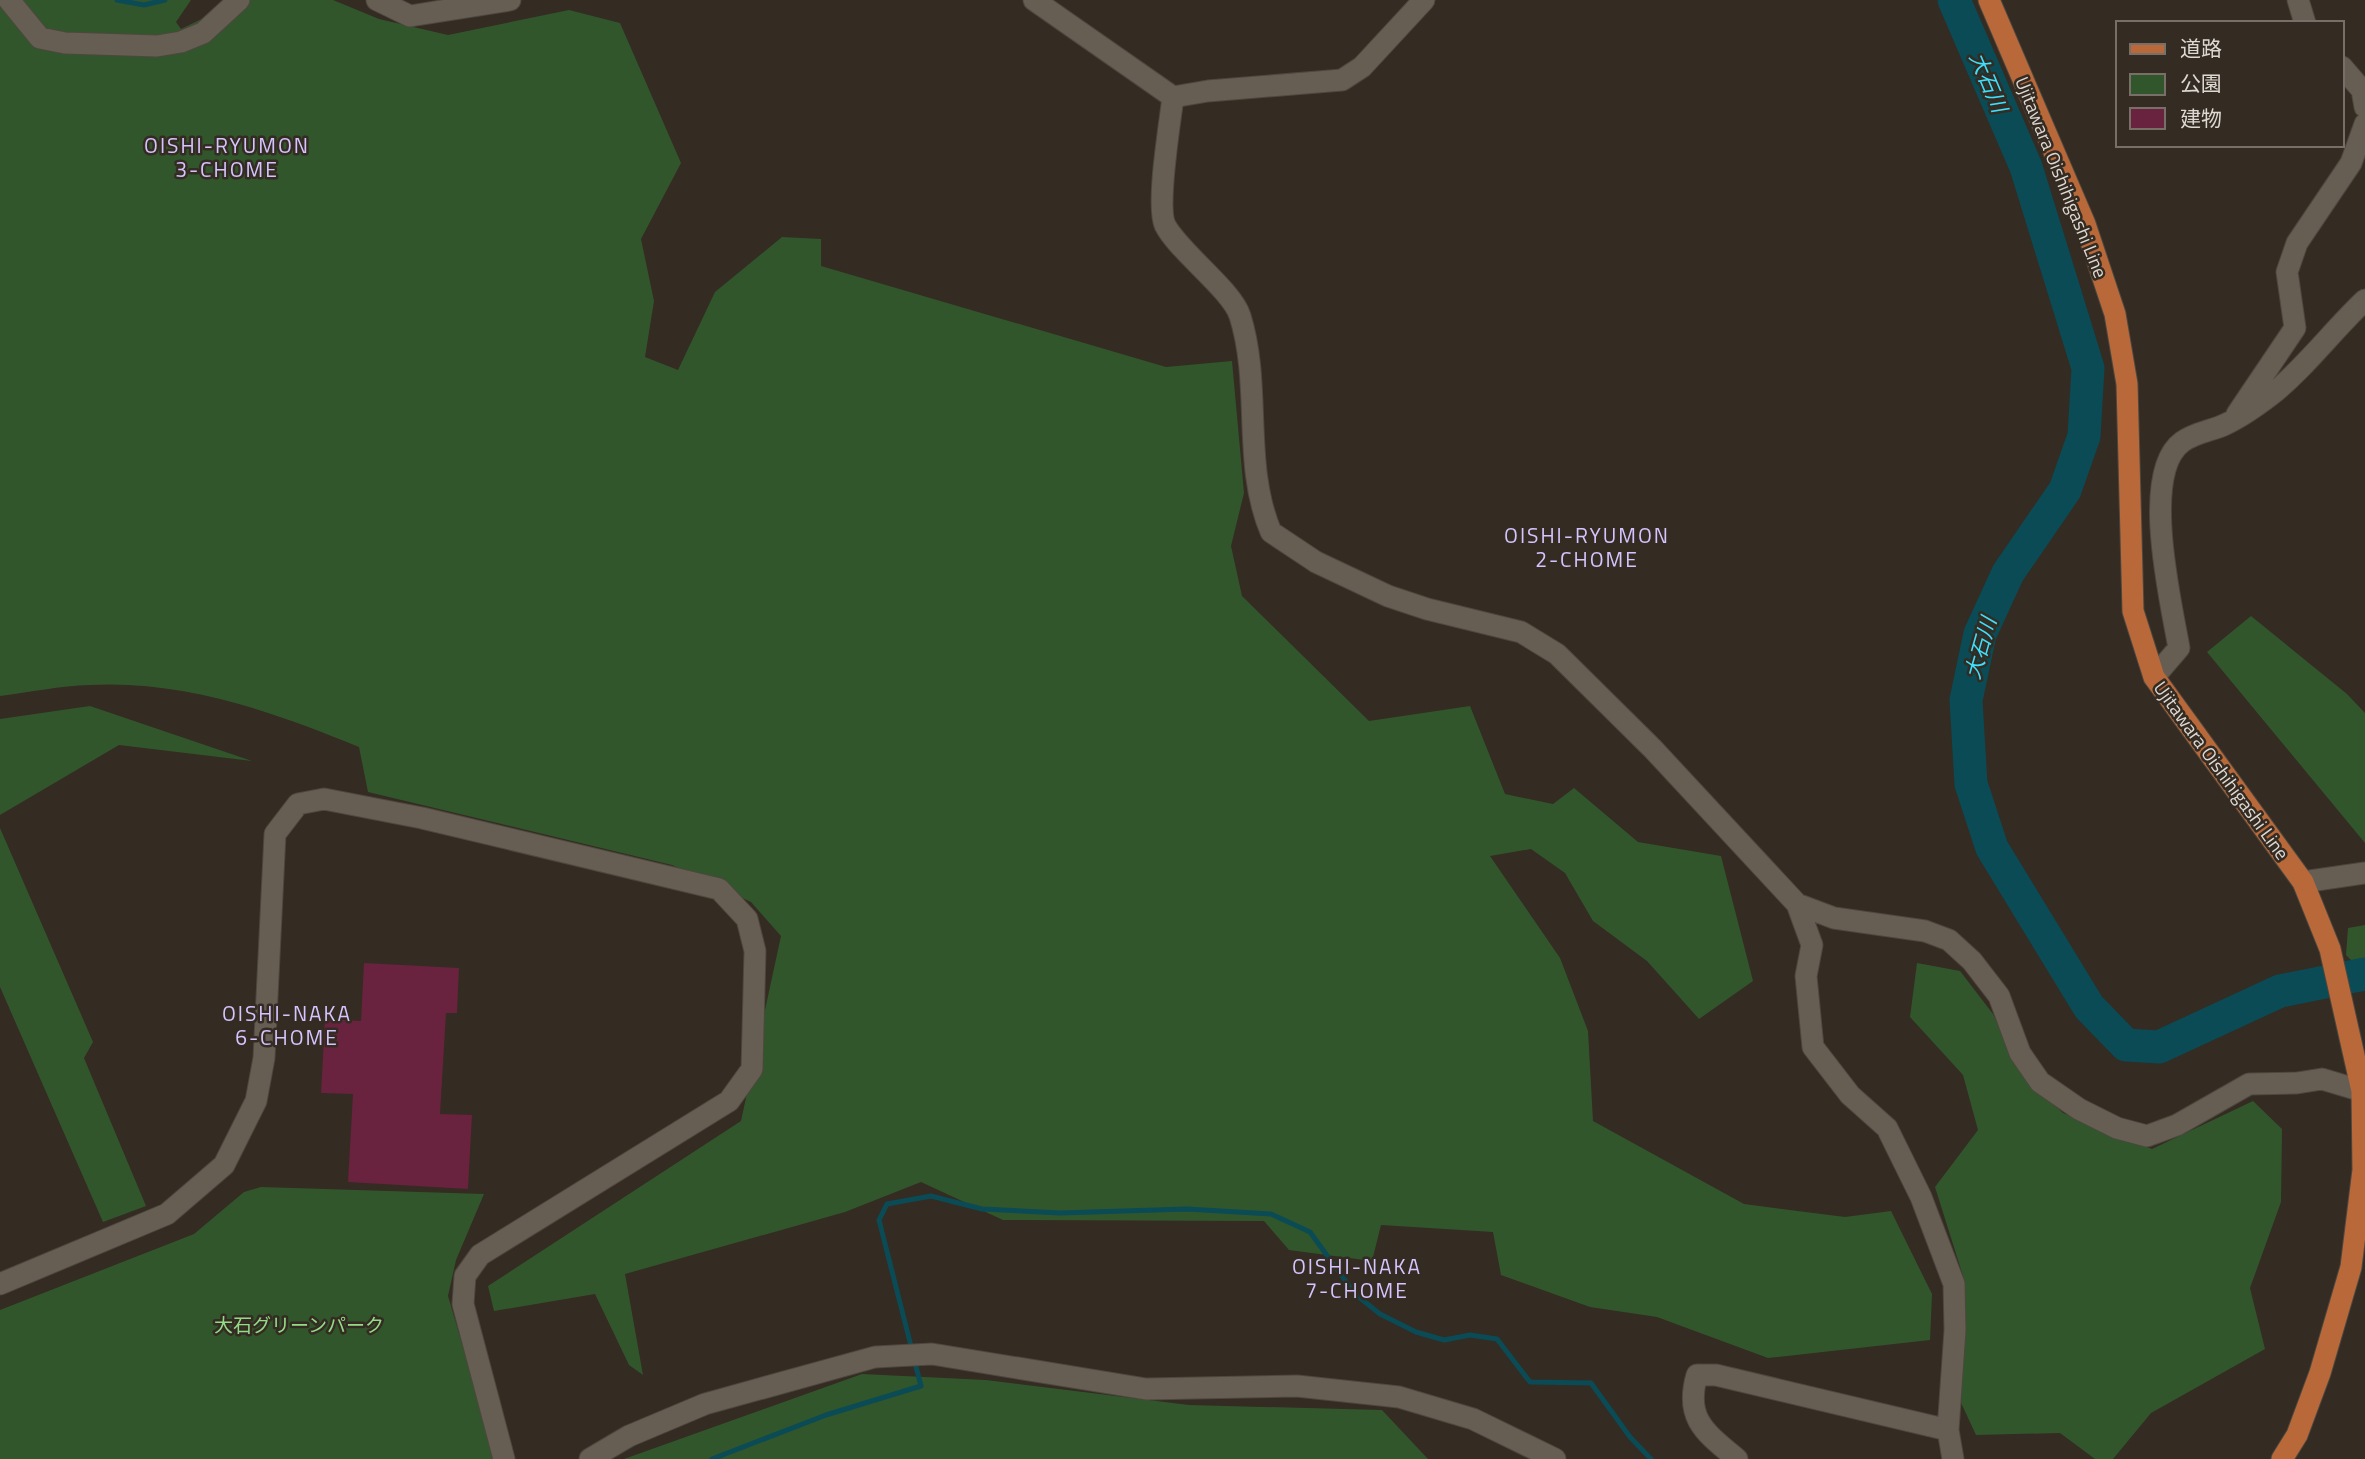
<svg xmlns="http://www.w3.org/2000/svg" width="2365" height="1459" font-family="'Titillium Web','Noto Sans JP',sans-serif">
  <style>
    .green { fill: #32562b }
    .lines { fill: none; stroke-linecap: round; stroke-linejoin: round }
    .stream { stroke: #0a4b56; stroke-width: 5 }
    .river { stroke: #0a4b56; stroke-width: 33 }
    .building { fill: #69233e }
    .minor-casing { stroke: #4d473f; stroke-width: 23 }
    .major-casing { stroke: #4d473f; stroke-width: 23 }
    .minor { stroke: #675e53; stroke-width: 21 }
    .major { stroke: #b96939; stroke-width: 21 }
    .labels { text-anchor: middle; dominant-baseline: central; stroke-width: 5; stroke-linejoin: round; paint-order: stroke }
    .street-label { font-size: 19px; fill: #ddd8d2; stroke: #342b22 }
    .park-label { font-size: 19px; fill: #94db88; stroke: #342b22 }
    .water-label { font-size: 21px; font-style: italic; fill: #3ce0fd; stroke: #342b22 }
    .neighbourhood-label { font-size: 21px; letter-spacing: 2px; fill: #d4c5ff; stroke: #342b22 }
  </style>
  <rect width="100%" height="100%" fill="#342b22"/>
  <path class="green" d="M0 0H191L176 22 181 29 241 0H333L379 19 448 35 569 10 620 23 681 163 641 239 654 301 645 357 678 370 715 292 782 237 821 239V266L1166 367 1232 361 1244 493 1231 546 1242 596 1369 721 1470 706 1505 794 1553 804 1574 788 1638 842 1721 856 1753 981 1699 1019 1647 961 1593 921 1565 873 1531 849 1490 856 1560 958 1588 1031 1593 1121 1744 1204 1845 1217 1891 1211 1932 1294 1930 1340 1768 1358 1657 1317 1590 1307 1501 1275 1493 1232 1381 1225 1372 1261 1289 1250 1264 1221 1003 1220 921 1182 845 1212 625 1274 643 1375 629 1365 595 1294 494 1311 488 1286 741 1121 781 936 751 902 672 865 368 792 359 747C274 712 184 680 90 685 60 686 30 692 0 696Z
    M2251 616 2347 694 2365 713V843L2207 652Z
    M90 706 252 761 119 745 0 815V719Z
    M0 828 93 1042 84 1058 146 1206 103 1222 0 987Z
    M2365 925V974L2346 955 2348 928Z
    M1917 963 1960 971 1993 1014 2022 1075 2063 1113 2152 1149 2253 1101 2282 1129 2281 1202 2250 1288 2265 1349 2151 1413 2113 1459H2095L2060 1433 1976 1435 1956 1392 1964 1279 1935 1187 1978 1130 1963 1075 1910 1017Z
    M261 1187 484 1194 456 1260 448 1296 496 1459H0V1310L194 1234 244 1192Z
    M862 1374 986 1380 1189 1405 1382 1410 1428 1459H624Z"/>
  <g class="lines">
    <path class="stream" d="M117 0 144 5 165 0
      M912 1350 879 1220 887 1204 931 1196 982 1209 1060 1213 1187 1209 1271 1214 1310 1232 1355 1294 1380 1314 1416 1332 1444 1340 1470 1335 1497 1339 1530 1382 1591 1383 1630 1437 1651 1459
      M712 1459 826 1415 921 1386 914 1359"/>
    <path class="river" d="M1954 0 2026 167 2088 368 2084 436 2065 490 2008 573 1980 634 1966 700 1971 784 1992 848 2089 1007 2126 1045 2159 1047 2280 991 2365 974"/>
  </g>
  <path class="building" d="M364 963 459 968 457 1013H446L440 1114 472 1115 468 1189 348 1182 353 1094 321 1093 325 1019 361 1021Z"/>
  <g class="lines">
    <g class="minor-casing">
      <path id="minor" d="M9 0 40 38 65 43 157 46 181 42 203 33 239 0
        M377 0 410 16 510 0
        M1034 0 1173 97 1208 91 1342 80 1362 67 1424 0
        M2298 0 2305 23
        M2342 67 2362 90 2365 107
        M1173 97C1170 123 1156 205 1165 225 1178 251 1232 290 1240 316 1262 386 1242 464 1271 532L1316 562 1388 596 1427 609 1521 632 1557 654 1653 749 1797 904 1812 945 1806 976 1813 1047 1850 1095 1887 1128 1921 1197 1954 1284 1955 1330 1948 1430 1953 1459
        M2237 414 2295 328 2287 272 2297 243 2351 163 2365 124
        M2154 677 2179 648C2171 602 2140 473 2182 442 2196 432 2212 431 2226 424 2241 417 2258 405 2271 395 2304 369 2334 329 2365 300
        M2303 882 2365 873
        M1797 904 1834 918 1925 931 1949 940 1972 961 1999 996 2020 1053 2040 1082 2079 1109 2117 1128 2147 1136 2177 1125 2249 1084 2297 1083 2322 1079 2362 1091
        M0 1284 167 1214 224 1165 256 1101 264 1058 275 834 298 804 324 799 422 818 719 889 747 919 755 951 752 1069 729 1101 480 1255 465 1276 463 1304 504 1459
        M590 1459 629 1436 705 1404 875 1357 932 1354 1146 1389 1297 1386 1399 1397 1473 1419 1555 1459
        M1737 1459C1706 1433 1684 1419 1697 1375H1716L1948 1430"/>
    </g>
    <g class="major-casing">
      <path id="major" d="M1989 0 2085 224 2115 314 2127 384 2133 611 2154 677 2303 882 2330 949 2362 1091 2363 1170 2351 1267 2320 1373 2297 1435 2282 1459"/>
    </g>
    <use href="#minor" class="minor"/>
    <use href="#major" class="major"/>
  </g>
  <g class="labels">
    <g class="street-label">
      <text transform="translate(2062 177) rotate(68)">Ujitawara Oishihigashi Line</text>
      <text transform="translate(2222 770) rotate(54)">Ujitawara Oishihigashi Line</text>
    </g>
    <g class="park-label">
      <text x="299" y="1324">大石グリーンパーク</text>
    </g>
    <g class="water-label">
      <text transform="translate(1989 82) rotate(67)">大石川</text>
      <text transform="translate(1980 648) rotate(-74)">大石川</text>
    </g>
    <g class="neighbourhood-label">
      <text x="227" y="145">OISHI-RYUMON<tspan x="227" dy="24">3-CHOME</tspan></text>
      <text x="1587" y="535">OISHI-RYUMON<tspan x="1587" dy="24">2-CHOME</tspan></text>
      <text x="287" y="1013">OISHI-NAKA<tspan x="287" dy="24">6-CHOME</tspan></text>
      <text x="1357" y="1266">OISHI-NAKA<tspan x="1357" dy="24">7-CHOME</tspan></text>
    </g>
  </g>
  <rect x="2116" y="21" width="228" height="126" fill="#342b22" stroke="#787068" stroke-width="2"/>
  <rect x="2130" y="44" width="35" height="10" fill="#b96939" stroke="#787068" stroke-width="2"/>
  <text x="2180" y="56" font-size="21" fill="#ddd8d2">道路</text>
  <rect x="2130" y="74" width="35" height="21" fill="#32562b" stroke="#787068" stroke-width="2"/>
  <text x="2180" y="91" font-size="21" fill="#ddd8d2">公園</text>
  <rect x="2130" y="108" width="35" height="21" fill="#69233e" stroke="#787068" stroke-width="2"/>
  <text x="2180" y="126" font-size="21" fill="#ddd8d2">建物</text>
</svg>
